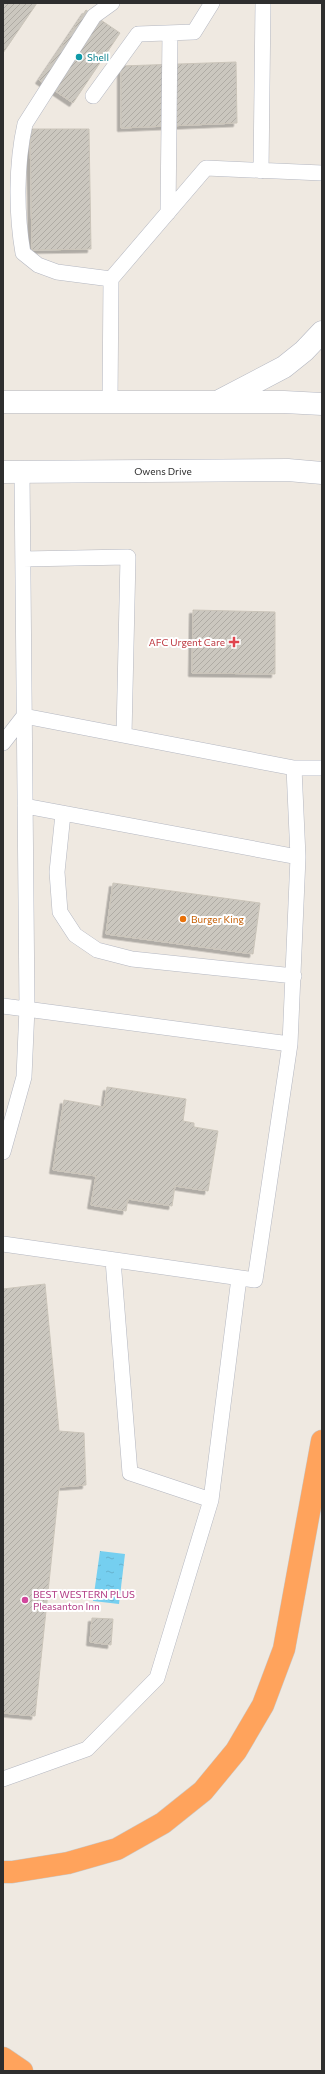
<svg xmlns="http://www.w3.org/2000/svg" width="325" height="2074" font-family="Commissioner,sans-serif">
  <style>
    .water { fill: url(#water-ripples) }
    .building { fill: url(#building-hatch); stroke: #cbc5ba; filter: url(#shadow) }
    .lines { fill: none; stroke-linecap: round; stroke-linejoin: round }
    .lane-casing { stroke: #b4b7c1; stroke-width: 16 }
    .secondary-casing { stroke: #b4b7c1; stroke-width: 23 }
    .highway-casing { stroke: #c9c9c9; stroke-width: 23 }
    .lane { stroke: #fff; stroke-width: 15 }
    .secondary { stroke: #fff; stroke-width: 22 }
    .highway { stroke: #ffa35c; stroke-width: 22 }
    .culture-dot { fill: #0f9aa8; stroke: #fff; stroke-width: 1.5 }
    .health-dot { fill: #e0444e; stroke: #fff; stroke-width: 1.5 }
    .food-dot { fill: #e8710a; stroke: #fff; stroke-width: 1.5 }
    .hotel-dot { fill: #d1479c; stroke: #fff; stroke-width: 1.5 }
    .labels { text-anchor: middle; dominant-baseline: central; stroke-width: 4; stroke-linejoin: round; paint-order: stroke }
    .culture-label { font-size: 10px; fill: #0d838f; stroke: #fff; text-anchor: start }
    .street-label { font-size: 10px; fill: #2e2e2e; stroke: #fff }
    .health-label { font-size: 10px; fill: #be3a42; stroke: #fff; text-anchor: end }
    .food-label { font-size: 10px; fill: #c56008; stroke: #fff; text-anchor: start }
    .hotel-label { font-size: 10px; fill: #b23c85; stroke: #fff; text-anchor: start }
  </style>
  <defs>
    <pattern id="water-ripples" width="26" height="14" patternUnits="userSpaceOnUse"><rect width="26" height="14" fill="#75cff0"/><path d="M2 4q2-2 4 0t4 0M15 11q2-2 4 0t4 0" fill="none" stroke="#66b2ce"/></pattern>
    <pattern id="building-hatch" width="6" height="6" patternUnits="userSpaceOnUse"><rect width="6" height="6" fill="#cbc7bf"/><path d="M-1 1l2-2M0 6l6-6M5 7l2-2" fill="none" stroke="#afaba4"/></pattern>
    <filter id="shadow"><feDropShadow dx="-3.5" dy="3.5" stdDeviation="0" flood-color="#0004"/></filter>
  </defs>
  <rect width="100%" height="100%" fill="#efe9e1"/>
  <path class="water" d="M100 1551 125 1554 119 1604 93 1601Z"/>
  <path class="building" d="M3 3H37L3 53Z
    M86 10 120 33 73 103 39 80Z
    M236 62 237 123 121 128V66Z
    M30 129H89L91 249 32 250Z
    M193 610 275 612V674L192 673Z
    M113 883 260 903 253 954 106 934Z
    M107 1087 186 1099 183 1121 194 1123V1127L218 1131 208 1191 175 1186 172 1206 128 1199 126 1211 91 1205 96 1176 53 1170 64 1100 104 1107Z
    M45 1284 59 1431 84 1433 86 1485 59 1487 35 1716 3 1713V1289Z
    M92 1618 113 1619 111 1645 90 1642Z"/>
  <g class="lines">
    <g class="lane-casing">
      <path id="lane" d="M93 96 138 34 194 32 212 3
        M261 171 263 3
        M168 213 170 33
        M111 279 57 272 38 265 23 253C16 213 16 164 25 124L94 16 112 3
        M110 402 111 279 206 168 322 173
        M23 559 128 557 124 735
        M3 743 24 716 294 768H322
        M25 806 298 857
        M63 814 57 872 60 912 75 935 97 950 132 959 294 976
        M3 1006 290 1044
        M3 1152 24 1077 27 1008 22 472
        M3 1244 255 1280 290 1044 298 857 294 768
        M113 1260 130 1473 211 1500
        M3 1779 87 1749 157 1678 211 1500 239 1278"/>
    </g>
    <g class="secondary-casing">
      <path id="secondary" d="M221 400 284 367 304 351 322 332
        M3 402H284L322 404
        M3 472 288 470 322 473"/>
    </g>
    <g class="highway-casing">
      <path id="highway" d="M3 1872H12L68 1863 117 1849 163 1823 203 1791 236 1751 263 1705 284 1649 322 1441
        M3 2058 22 2071"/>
    </g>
    <use href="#lane" class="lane"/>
    <use href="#secondary" class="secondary"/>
    <use href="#highway" class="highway"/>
  </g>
  <circle class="culture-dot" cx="79" cy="57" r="4"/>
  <path class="health-dot" d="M232 636h4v4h4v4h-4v4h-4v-4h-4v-4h4z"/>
  <circle class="food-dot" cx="183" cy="919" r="4"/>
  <circle class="hotel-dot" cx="25" cy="1600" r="4"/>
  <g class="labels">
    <g class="culture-label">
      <text x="87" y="57">Shell</text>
    </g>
    <g class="street-label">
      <text x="163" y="471">Owens Drive</text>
    </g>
    <g class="health-label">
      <text x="225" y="642">AFC Urgent Care</text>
    </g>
    <g class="food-label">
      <text x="191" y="919">Burger King</text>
    </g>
    <g class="hotel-label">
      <text x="33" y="1594">BEST WESTERN PLUS<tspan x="33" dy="12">Pleasanton Inn</tspan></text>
    </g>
  </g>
  <rect width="325" height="2074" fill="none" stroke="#2e2e2e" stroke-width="8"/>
</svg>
